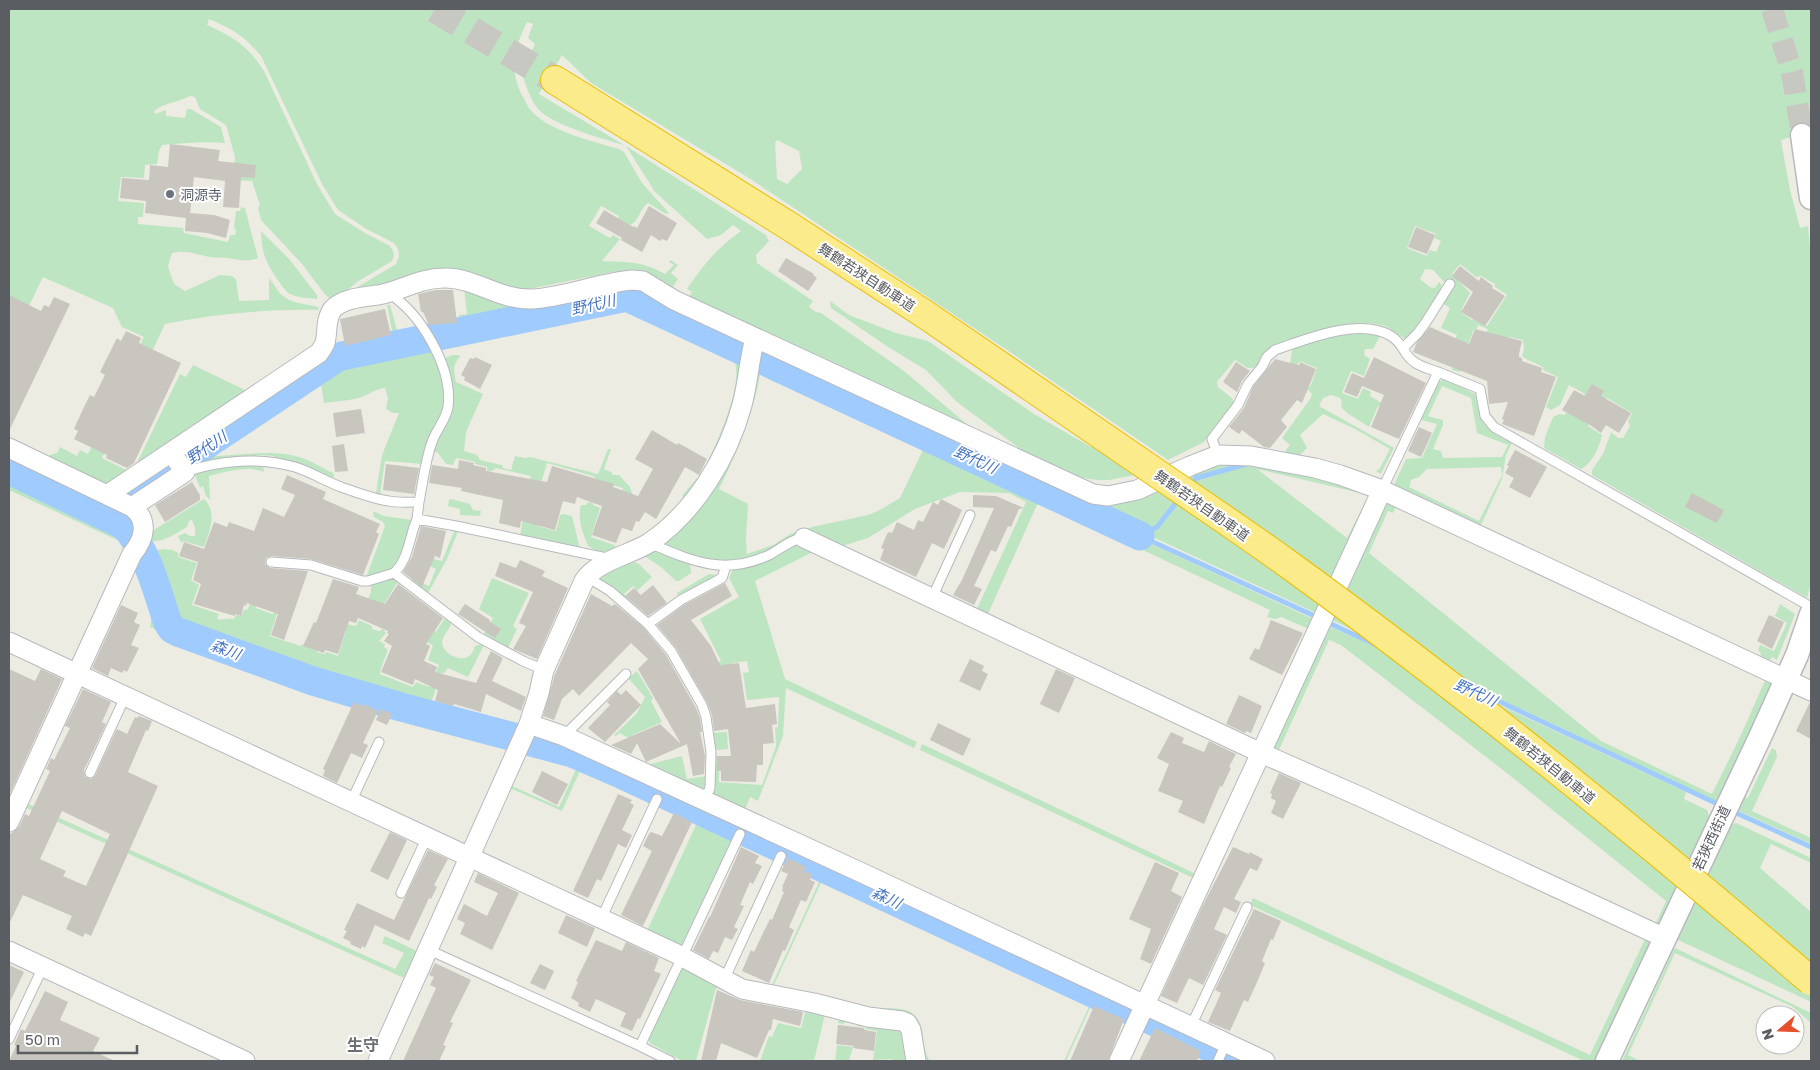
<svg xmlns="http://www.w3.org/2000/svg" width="1820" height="1070" font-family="'Golos Text','Noto Sans JP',sans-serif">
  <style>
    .green { fill: #bee5c2; fill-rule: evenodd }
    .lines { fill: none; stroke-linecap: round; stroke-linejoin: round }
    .stream { stroke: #a0cbfe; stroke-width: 5 }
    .river { stroke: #a0cbfe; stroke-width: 29 }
    .building { fill: #c8c6bf; fill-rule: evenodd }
    .tertiary-tunnel { stroke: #c8c8c2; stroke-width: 22; stroke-dasharray: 22 11; stroke-linecap: butt }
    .motorway-tunnel { stroke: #c8c8c2; stroke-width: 28; stroke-dasharray: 28 14; stroke-linecap: butt }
    .service-casing { stroke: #b7b9be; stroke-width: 11 }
    .minor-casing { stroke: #b7b9be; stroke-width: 21 }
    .tertiary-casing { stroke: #b7b9be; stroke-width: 25 }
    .motorway-casing { stroke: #ecbd02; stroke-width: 30 }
    .service { stroke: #fff; stroke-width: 9 }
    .minor { stroke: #fff; stroke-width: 19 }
    .tertiary { stroke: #fff; stroke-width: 22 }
    .motorway { stroke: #fceb8a; stroke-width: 28 }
    .motorway-bridge-casing { stroke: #ecbd02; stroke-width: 30; stroke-linecap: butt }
    .motorway-bridge { stroke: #fceb8a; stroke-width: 28 }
    .worship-dot { fill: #6b7280; stroke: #fff; stroke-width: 2 }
    .labels { text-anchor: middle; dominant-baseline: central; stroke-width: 4; stroke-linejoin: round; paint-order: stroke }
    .worship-label { font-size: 14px; fill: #5b616d; stroke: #fff; text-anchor: start }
    .street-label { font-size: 14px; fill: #5a5d62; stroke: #fff }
    .water-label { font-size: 15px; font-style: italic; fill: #4373c1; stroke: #fff }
    .quarter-label { font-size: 16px; font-weight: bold; fill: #6b6f74; stroke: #fff }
  </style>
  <rect width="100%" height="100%" fill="#edece2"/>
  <path class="green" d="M9 9H1811V135H1798L1781 140 1790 190 1800 228 1808 226 1811 259V583L1807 598 1592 475V470L1603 454 1611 432 1618 438H1623L1630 426 1628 421 1632 413 1607 398 1603 400 1588 426 1602 435C1600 446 1592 464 1581 469L1544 448 1545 437 1553 417 1559 414 1565 415 1567 412 1573 414 1585 394 1569 385 1560 405 1551 410 1546 407 1558 377 1543 370V367C1536 363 1528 361 1522 356L1524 349 1523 340 1509 337 1507 345 1486 334 1488 329 1478 325 1476 330 1474 329 1464 355 1460 372 1452 370 1459 352 1453 345 1457 335 1441 328 1450 308 1442 303 1446 284 1433 270 1425 269 1420 279 1430 287 1435 288 1439 282 1442 285C1433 306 1422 324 1405 339 1398 334 1389 327 1381 325 1338 316 1288 345 1253 368H1248L1235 360 1217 382 1218 387 1233 399 1234 404 1204 442 1168 460 1007 350 749 178 591 83 562 55 539 94 624 145C603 139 552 125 538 109 530 99 525 84 522 73L535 44 528 38 533 24 527 22C515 47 508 68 522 95 525 99 526 104 529 108 544 130 595 142 619 149L624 152 642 183 669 213 666 214 648 203C640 209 639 220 631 225L624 224 618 220 619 216 601 206 589 226 610 238 613 235 620 239 602 261C626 262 643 261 665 274L674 265 669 262 671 260 678 265 671 273 678 279 672 288 636 272H613L529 289H515L486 280 352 292 356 288 396 264 399 256 398 249 394 243 368 230 338 210 322 184 261 56C243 35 234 30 209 19L207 25C234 37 248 46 264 71L318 186 335 214 365 233 390 246 393 251 394 256 392 261 357 282 345 292 331 300 323 292 302 264 261 220 258 208 260 205 252 181 233 180 235 157 226 125 200 109 195 97 190 96C177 103 166 102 154 111L155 114 166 110V116L185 118 187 109H191L221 127 225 143C204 141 183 143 162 145L159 151 157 164 145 165 144 178 121 177 118 201 144 203 143 217H138V224L183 228 184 233 228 242 230 235H235L236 230 234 228 236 211H240L241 207 245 208 258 258C246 263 238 259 227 258 221 257 216 258 211 257 197 255 186 249 172 253L168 266 174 284 185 291 220 275 232 276 236 279 239 301 269 300V278C273 283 276 288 279 292 289 304 304 303 318 307L319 310C271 309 211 314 165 324L102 458 130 472 111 484 104 485 51 460 50 455 57 453 60 447 77 456 80 450 88 454 144 337 122 327 113 308 43 277 9 347ZM777 140 799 151 802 169 787 184 777 179 775 143ZM1415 226 1436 234 1434 238 1441 241 1436 252 1430 250 1427 256 1407 248ZM1460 264 1476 277 1481 276 1495 284V287L1507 295 1487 326 1474 318 1472 320 1462 313 1463 311 1461 310 1470 293 1452 274Z
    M626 146 766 235 769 241 756 255 757 263 813 301 809 307 816 312 821 313 904 371 969 426 968 430 689 297 692 292 687 289C703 265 717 248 741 231L733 225 721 235 707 239 655 192Z
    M261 231 290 260 317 295V299C308 298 298 298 290 294 284 290 281 284 277 279 265 261 262 253 261 231Z
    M637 287 745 340 747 349 627 294 431 335 425 326 459 323V315L467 314 464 289 492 299Z
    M626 300 744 355 740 356 739 362 745 366C736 421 721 456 687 499L682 496 696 479H699C712 454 743 390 735 363L664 327 625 310 466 341 439 349 435 340Z
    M830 301 849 315 896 333 928 341 1034 414 1091 447H1097L1140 474 1109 480H1097L1084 478 1038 462 957 402 926 370 888 347 831 308Z
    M387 305H390L397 330 416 327 424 336 338 354 180 459 179 453 333 346 340 345 341 347 393 336Z
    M1349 331 1368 332 1380 336 1373 349H1365L1364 355 1370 359 1364 376 1351 371 1342 393 1358 399 1363 388 1371 392 1370 396 1400 414 1378 406 1369 427 1347 413 1341 407 1342 402 1340 398 1331 395 1323 398 1319 406 1394 448 1381 474 1376 471 1380 468 1390 449 1355 429 1323 414 1300 435 1307 448 1297 458 1282 455 1290 445 1282 438 1310 399 1312 394 1307 389 1311 385 1317 368 1300 361 1295 367 1290 365 1292 350 1295 346Z
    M427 342 444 377V408L423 464 385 461 380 494 376 493 382 455 399 413H393L386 409 388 398 385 388C375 389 370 394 362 397 349 401 337 401 324 403L320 377 213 452 215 456C244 455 277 448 305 459 315 463 324 469 333 473L334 477 331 478 308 468 276 460 274 456 258 455 257 458 203 462 197 454 340 360Z
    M758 347 1057 486 1060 490 1058 494 757 353Z
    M453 355H459L460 357C452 365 454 372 456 382L483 394 466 432 464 451 477 455 480 460 502 465 503 468 511 470 515 456 525 458 530 457 598 474 608 449H611L604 469 611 472 613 475H619L630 487 632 493 629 500 621 496 623 488 598 481 593 476 547 463 535 503 541 512 538 526 556 531 560 515 564 514 572 516 580 549 520 536 531 476 496 468 492 471 487 472V467L475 464V462L456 458 453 465 446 464 438 453 432 451 435 442 447 420 443 359Z
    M763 364 1313 619 1309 629 1281 617 1275 619 1267 617 1270 610 1043 503 1037 505 987 616 976 611 1026 502 1009 493 960 492 915 509 868 538 839 547 806 534C782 545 753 562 726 563 706 563 682 552 663 545L660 543 693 508 757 370H761ZM761 371 809 391 812 396 923 450 900 498 878 511 868 515 812 527 792 533 773 545 747 554 746 539 748 504 719 489C739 449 753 414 761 371Z
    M193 365 249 392 133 471 180 374 186 377Z
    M1444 379 1475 394C1482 427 1482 427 1512 443L1506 455 1502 479 1481 525 1394 485 1406 459 1422 458 1437 424 1421 420 1437 383ZM1442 386 1471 398 1477 433 1508 445 1502 457 1443 458 1441 451 1433 449 1443 425V420L1428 416ZM1501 467 1502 475 1479 521 1409 487 1411 480 1419 477 1427 469Z
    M9 454 111 505 104 509 9 465Z
    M1216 464C1269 466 1321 478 1372 492L1316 613 1069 498 1071 492 1082 498ZM1257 469 1369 495 1347 538Z
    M237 465H263L264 472C248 465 225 472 209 476L210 500 206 496 203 486 200 488 194 473 202 470Z
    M9 474 121 529 129 536 132 542 128 545 9 490Z
    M204 499C218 512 209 533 204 547L183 541 181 543 178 536 185 533 190 536H195V528L192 520 189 521 187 527C176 533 165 542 152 541L149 533Z
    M451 499 470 504 473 510 481 511 480 516 460 515V509L448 506 449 500Z
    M1386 500 1397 505 1393 513 1388 511 1369 553 1601 741 1712 794 1740 737 1767 676 1775 681 1726 787 1724 786 1716 801 1332 620Z
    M588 502 593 503V505L600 508 591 537 614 545 616 548V553L597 551 588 546C583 533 577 520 581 505H586Z
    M119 510 136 519 135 530 126 520 113 513Z
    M373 511 384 516 412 520 397 567 366 578 385 526 383 522 374 517Z
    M455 529H459L447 559 427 595 408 582 411 579 429 586 436 569 422 563 425 557 442 561Z
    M798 543 813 552 755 581 785 679 917 742 914 748 786 688 783 736 758 801 750 797 744 812 710 797 715 757H719V782L762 785 776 746 775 728 778 727 779 697 747 700 743 673 749 672 747 661 732 663 733 670 699 675 691 680 689 675 721 661 700 619 739 597 729 578 733 569 750 565Z
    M164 549 173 550 178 553V557L197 563 191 580 199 585 192 605 219 614 217 619C224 621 228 617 234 619L236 615 241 616 244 610 248 609 250 603 262 585 256 608 272 614 278 610 270 636 301 646 302 644 317 649V652L324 654 327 652 338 656 346 631 336 627V620L354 626 357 625 359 620 372 626V629L379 631 383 629 386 633 379 641 385 644 384 647 388 650 380 671V674L413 687 416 682 429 687 439 665 428 660 433 645 422 640 430 629 436 632 446 616 452 621C451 629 443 634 442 642 442 653 461 663 469 656 472 654 474 649 475 646L481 644 484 645 468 677 448 668 444 673H441L431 703 511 726 514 721 517 729 515 734 400 703 312 676 178 629 171 624 166 615 150 551Z
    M651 550H657L690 563 691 573 679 581H676L662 568 646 557Z
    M630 560 639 564 652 577 637 591 633 586 624 594 629 601 628 602 593 576Z
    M148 573 162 621 167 628 311 681 356 695 354 698 351 699 248 664 150 627 152 615 150 610 154 609 145 574Z
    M709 574 717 575 671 603 678 595 677 593Z
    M393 575 416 595 397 583 382 608 367 602 371 592V581Z
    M492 578 529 593 513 626 517 629 508 648 484 634 493 618 479 609Z
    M1780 604 1795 614 1777 660 1772 657 1770 661 1760 657 1761 653 1758 650 1760 645 1774 651 1787 623 1775 616Z
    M1329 626 1686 792 1684 799 1707 810 1710 818 1656 931 1271 751ZM1329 640 1341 645 1503 770 1666 901 1654 927 1278 752Z
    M637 671 653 698 651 701 662 722 633 735V741L620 733 616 736 614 735 637 713 645 697 628 678Z
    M398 707 511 739 509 742 395 712Z
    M727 732 728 749 716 750 713 745 712 733Z
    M530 744 571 756 652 792 651 795 583 764 562 811 510 788 512 786 559 807 577 767 554 756 528 749Z
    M922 744 1196 874 1193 878 920 750Z
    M1772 748 1776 750 1777 757 1752 811 1811 838V844L1737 810 1743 796 1748 798Z
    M682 756 687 779 707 776 705 786 700 792 646 765Z
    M24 802 395 969 404 953 382 943 385 936 417 951 404 978 22 806Z
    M701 814 737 830 682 949 646 933Z
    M1736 823 1811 858V863L1771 844 1760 868 1811 912V1002L1676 939 1730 825Z
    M824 871 1095 997 1066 1061H1064L1092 1000 1087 996 825 874 773 987C808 993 843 1004 878 1008 891 1009 909 1006 917 1018 926 1030 921 1048 930 1061H925L893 1013 771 987Z
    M1253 898 1590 1055 1645 939 1653 938 1595 1061H1584L1250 905Z
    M1675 948 1811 1013V1023L1793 1007 1675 953 1628 1055 1640 1061H1622L1674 949Z
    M681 964 727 990 716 988 696 1061H682L650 1043 648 1037Z
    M806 1009 825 1014 814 1061H760L769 1036 772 1037 778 1023 801 1028Z
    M840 1017 900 1026 910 1061H892V1059L873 1060 877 1031 866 1029V1027L857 1026V1023L845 1022 844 1024 838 1023Z
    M837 1045 853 1047 849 1061H835Z"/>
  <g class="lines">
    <path class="stream" d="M1189 487 1196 478 1247 464
      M1140 536 1319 618
      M1140 536 1157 527 1179 499
      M1327 622 1376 645
      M1481 693 1722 806
      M1732 811 1811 847"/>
    <path class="river" d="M9 470 125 526C149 554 156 589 168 623L172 629 178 632 313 681 401 707 514 737
      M105 515 183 460 335 359 342 356 627 297 1140 536
      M531 742 572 753 623 775 1239 1061"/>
  </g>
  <path class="building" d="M170 144 220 150 218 161 256 165 255 178 241 177 239 208 223 207 225 181 194 177 190 213 214 215 230 220 226 238 207 233 185 231 186 218 145 213 146 201 120 198 122 178 149 180 150 165 168 167Z
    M649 206 677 223 667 241 662 239 660 241 651 235 642 252 621 240 622 238 596 223 604 210 633 227 634 226 637 228Z
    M1416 227 1435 235 1427 254 1408 247Z
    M786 258 814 274 813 275 817 278 808 291 778 271Z
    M1460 266 1479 281 1481 277 1493 286 1492 288 1505 296 1485 326 1461 312 1473 292 1452 276Z
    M436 290H453L457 323 429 325 423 312H421L418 294Z
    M9 295 41 311 44 305 49 307 54 297 70 304 9 431Z
    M385 309 391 335 345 346 340 319Z
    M1430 327 1469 344 1475 329 1522 341 1519 354V357L1522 358V361L1542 368 1541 372 1556 377 1534 436 1502 424 1504 420 1502 419 1508 402 1489 404 1487 381 1413 352 1417 342Z
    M126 331 141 338 139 343 181 363 134 463 127 468 106 458 107 455 74 439 78 431 74 429 84 407 90 395 94 397 105 375 100 372 117 338 121 341Z
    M475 357 492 365 480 389 464 380 465 377 461 375 470 358 474 359Z
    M1374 357 1426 383 1399 439 1371 427 1384 395 1362 386 1357 397 1344 392 1352 373 1364 378Z
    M1275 359 1299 365 1300 362 1316 369 1302 403 1297 400 1281 420 1287 427 1270 448 1264 447 1242 430 1239 434 1229 427 1244 408 1253 387Z
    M1236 362 1250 371 1242 381 1237 392 1223 382Z
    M1592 384 1604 391 1601 396 1631 413 1619 433 1606 425 1601 433 1590 425 1562 410 1574 390 1585 396Z
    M361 409 365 433 336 437 333 413Z
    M1419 427 1432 433 1421 457 1408 451Z
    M652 430 677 445 678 443 707 459 699 475 685 467 656 519 645 512 639 522 636 521 632 531 622 528 616 543 592 535 602 506 577 497 575 504 563 501 555 530 521 521 520 528 499 523 503 500 461 491 462 488 429 483 432 465 458 469 459 460 474 463 473 465 486 468V471L547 482 552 466 614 484 613 487 638 496 653 469 635 459Z
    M344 444 348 471 335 472 332 446Z
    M1515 450 1547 467 1530 498 1509 487 1514 478 1505 473 1509 466 1507 465Z
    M386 464 419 468 414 494 383 490Z
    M287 475 326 492 323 499 380 524 376 532 379 534 363 575 311 559 271 556 266 558 265 564 270 568 308 571 284 640 271 635 278 614 247 603 246 606 244 605 241 616 235 614V616L194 604 201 584 193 580 198 562 179 556 184 542 204 549 214 522 227 527 229 522 254 531 263 508 284 517 295 495 281 489Z
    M192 482 200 495V500L165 522 155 505Z
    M1692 493 1724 510 1717 523 1685 507Z
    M973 495 996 496 1024 508 1019 509 1011 527 1008 526 996 552 991 550 974 586 982 589 974 605 953 595 962 580 994 508 973 507Z
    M941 499 962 510 944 549 932 543 916 577 880 560 884 549 881 548 888 532 892 533 897 522 914 530 918 520 923 522 933 502 938 505Z
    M421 526 446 531 440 558 435 556 422 587 403 572 412 557Z
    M520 560 545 571 542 576 568 588 537 659 513 649 526 626 519 623 533 592 495 576 500 562 516 568Z
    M333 579 359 587 356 594 385 604 398 584 443 618 426 644 430 646 424 661 437 667 435 672 476 683 491 651 503 658 492 681 526 697 521 711 486 694 481 712 454 704 453 706 435 701 438 690 415 679 413 685 381 672 392 646 384 641 389 634 387 633 388 631 358 618 356 623 349 621 338 654 325 650 324 653 303 646 314 622 316 623Z
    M725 583 732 596 691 620 711 646 720 665 739 663 746 708 775 704 777 724 772 725 774 743 763 744V765H757L756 782 721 781V771H717V756H731L728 729 714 731 712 715 707 702 676 648 657 625 684 605Z
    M653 585 667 603 648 616 625 596 634 588 641 595Z
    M591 594 612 606 615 604 644 628 666 655 696 708 700 718 702 732H700L705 756 704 774 693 776 687 744 646 762 637 743 631 754 611 745 660 724 681 744 638 669 648 659 631 643 579 696 573 689 562 699 554 720 543 716 555 674Z
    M465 604 490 620 489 621 501 629 495 638 458 614Z
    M121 605 138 613 134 622 140 625 131 645 139 648 127 672 124 670 122 673 111 668 108 676 92 668Z
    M1769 615 1784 622 1772 649 1757 641Z
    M1271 620 1303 633 1282 675 1249 659 1255 648 1259 650Z
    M970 659 984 666 982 671 988 674 980 691 959 681Z
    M9 669 35 681 41 669 62 679 9 796Z
    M1056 669 1075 678 1059 713 1040 704Z
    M83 689 111 702 102 722 106 724 84 770 85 777 91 779 95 776 117 729 127 734 135 717 137 718 139 716 152 721 148 731 146 730 128 772 158 786 91 936 85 933 83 937 66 929 72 916 23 895 9 924V835L19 827 25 814 29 816 50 771 46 769 51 758 54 760 70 728 65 726ZM62 811 110 834 86 886 63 876 66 871 40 859Z
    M626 690 641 705 605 742 588 728 610 705 607 702 617 691 621 695Z
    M1239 695 1262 706 1251 733 1246 731 1245 733 1226 724Z
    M354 702 362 706 364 704 378 711 363 743 368 745 362 758 351 753 337 783 323 776 325 770 323 769Z
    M1810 702H1811V739L1796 731Z
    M381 709 392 714 387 725 376 720Z
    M938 723 971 739 963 756 930 740Z
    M1171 732 1184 738 1182 743 1204 752 1209 741 1236 754 1229 767 1231 768 1222 787 1220 786 1204 824 1178 812 1183 801 1158 791 1169 764 1157 758Z
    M542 771 568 784 557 805 532 792Z
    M1279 773 1301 783 1283 819 1271 813 1276 801 1271 798 1272 794 1270 793Z
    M618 794 632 800 630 803 634 805 622 830 632 835 626 848 618 844 601 881 597 879 588 898 573 891Z
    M674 813 692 822 643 926 621 915 652 851 643 846 649 834 651 832 662 836Z
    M390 832 407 840 388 880 370 871Z
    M741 847 759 856 755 863 762 866 753 884 750 882 740 905 744 906 734 927 738 929 732 940 725 937 718 953 713 951 709 959 693 950 709 917H710Z
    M1233 847 1249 854 1250 852 1263 859 1257 871 1250 868 1234 899 1241 902 1236 913 1224 907 1214 929 1227 935 1203 985 1189 978 1177 1003 1161 996 1202 907Z
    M428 850 448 859 434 885 437 887 431 899 429 898 409 941 375 925 365 948 362 946 361 949 350 944 351 942 343 938 347 931 344 930 357 903 394 920Z
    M788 858 806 867 804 871 812 874 810 880 815 882 806 902 801 900 789 927 794 930 785 951 783 950 769 983 742 971 751 950 754 952 765 929 770 919 772 920 784 892 782 891 783 887H782L788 874 781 871Z
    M1155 862 1179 873 1171 891 1182 897 1151 964 1140 959 1151 929 1129 919Z
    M478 873 519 893 492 950 460 934 465 923 457 919 464 904 487 916 498 893 474 882Z
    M1254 909 1281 921 1273 940 1271 939 1262 961 1265 963 1258 980 1248 1002 1244 1000 1230 1031 1208 1022 1221 993 1215 990Z
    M566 915 595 928 587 947 558 933Z
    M596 940 622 951 626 942 659 958 654 971 661 974 640 1019 638 1018 632 1031 620 1026 626 1013 596 999 590 1012 578 1006 579 1003 571 998 578 982 576 981Z
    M435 963 471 980 450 1022 453 1023 443 1045 446 1046 439 1061H403L436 988 430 985 434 977 429 975Z
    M540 964 554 971 545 990 530 983Z
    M9 965 24 972 9 1004Z
    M717 990 740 1000 803 1012 800 1026 773 1019 771 1030H769L757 1058 721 1043 716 1061H701Z
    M45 991 68 1002 60 1020 100 1038 93 1051 115 1061H9L16 1046 14 1045 21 1029 25 1031Z
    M1094 1006 1124 1019 1108 1061H1070Z
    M838 1025 864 1028 865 1030 876 1032 874 1051 853 1048 854 1046 836 1044Z
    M1155 1028 1201 1051 1197 1061H1139Z"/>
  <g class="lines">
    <path class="tertiary-tunnel" d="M1772 9 1792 72 1802 135"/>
    <path class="motorway-tunnel" d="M435 9 555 80"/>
    <g class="service-casing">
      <path id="service" d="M388 293C421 313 453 368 448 407 446 420 436 430 432 442 425 461 423 482 419 502
        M1404 347 1418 333 1426 322 1450 284
        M1218 455 1212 439 1238 405 1248 384 1262 367 1267 357 1275 350C1307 339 1359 317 1391 336 1403 343 1404 355 1413 361 1420 367 1430 369 1438 372
        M185 472C220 460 260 457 295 467 311 472 325 481 341 487 356 492 373 499 389 501 398 503 409 502 419 502L417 519 456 526 602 557 608 562
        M1382 490 1438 372 1480 389 1485 416 1494 427 1811 607
        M417 519C409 537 409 559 394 573L478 637 523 661 544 670
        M649 543C692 561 724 576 769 555 779 550 793 538 804 538
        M271 562 311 565 362 581H368L394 573
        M587 577 610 591 648 624 671 651 702 705 706 717 711 752 710 788 704 801
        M932 598 970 515
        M648 624 681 600 722 578 726 566
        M564 736 626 674
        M90 773 125 697
        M351 802 379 742
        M401 893 427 837
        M601 919 657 799
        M429 950 640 1046 670 1061
        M724 980 781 856
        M1191 1026 1247 907
        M9 1039 43 967
        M640 1046 740 834
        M1218 1061 1226 1043"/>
    </g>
    <g class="minor-casing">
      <path id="minor" d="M9 448 132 507C149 520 145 539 132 554L9 822
        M107 495 319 353C321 350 324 346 325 343 328 332 325 321 332 310 342 298 364 297 378 295 401 291 419 278 444 278 474 277 498 300 532 299 566 297 598 283 632 280L643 281 674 300 1093 494 1108 496 1137 490 1190 466 1218 455 1251 456 1315 468 1340 475 1382 490 1811 691
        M132 507 185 472 171 452
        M804 538 1261 753 1361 797 1665 938
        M9 642 675 953 742 989 814 1003 868 1017 902 1021 907 1023 911 1030 916 1061
        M529 724 564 736 860 872 1265 1061
        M9 951 245 1061
        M378 1061 529 724 539 693 544 670 584 581C596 561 630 555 649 543 695 512 728 457 742 405 748 383 749 360 755 338
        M1119 1061 1382 490"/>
    </g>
    <g class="tertiary-casing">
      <path id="tertiary" d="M1802 135 1811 198
        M1607 1061 1760 737 1797 655 1811 614"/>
    </g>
    <g class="motorway-casing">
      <path id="motorway" d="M555 80 789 226 926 315 1123 450"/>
    </g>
    <use href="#service" class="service"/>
    <use href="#minor" class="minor"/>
    <use href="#tertiary" class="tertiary"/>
    <use href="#motorway" class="motorway"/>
    <g class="motorway-bridge-casing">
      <path id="motorway-bridge" d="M1123 450C1178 488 1234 525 1288 564 1469 695 1642 836 1811 981"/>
    </g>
    <use href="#motorway-bridge" class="motorway-bridge"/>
  </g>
  <circle class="worship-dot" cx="170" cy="194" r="5"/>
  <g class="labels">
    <g class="worship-label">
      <text x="180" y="194">洞源寺</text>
    </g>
    <g class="street-label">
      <text transform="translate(867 277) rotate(33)">舞鶴若狭自動車道</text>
      <text transform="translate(1202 505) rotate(35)">舞鶴若狭自動車道</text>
      <text transform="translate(1550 765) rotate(39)">舞鶴若狭自動車道</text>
      <text transform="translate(1711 838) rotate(-65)">若狭西街道</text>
    </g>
    <g class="water-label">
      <text transform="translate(593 304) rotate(-12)">野代川</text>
      <text transform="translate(206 447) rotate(-34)">野代川</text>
      <text transform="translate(976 459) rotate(25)">野代川</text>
      <text transform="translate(226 649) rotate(20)">森川</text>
      <text transform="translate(1476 692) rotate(25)">野代川</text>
      <text transform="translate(887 897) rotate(25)">森川</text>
    </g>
    <g class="quarter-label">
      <text x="363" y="1045">生守</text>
    </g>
  </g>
  <rect width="1820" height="1070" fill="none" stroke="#5a5d62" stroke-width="20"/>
  <g transform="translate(1780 1030) rotate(251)"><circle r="24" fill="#ffffff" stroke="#bdbec0"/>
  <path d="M0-4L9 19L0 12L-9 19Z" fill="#e7502d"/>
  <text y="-8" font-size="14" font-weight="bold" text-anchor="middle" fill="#5a5d62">N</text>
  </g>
  <path d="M18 1045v8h119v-8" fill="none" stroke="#5a5d62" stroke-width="2.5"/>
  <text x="25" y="1045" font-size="15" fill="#5a5d62" stroke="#ffffff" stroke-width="4" paint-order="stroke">50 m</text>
</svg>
